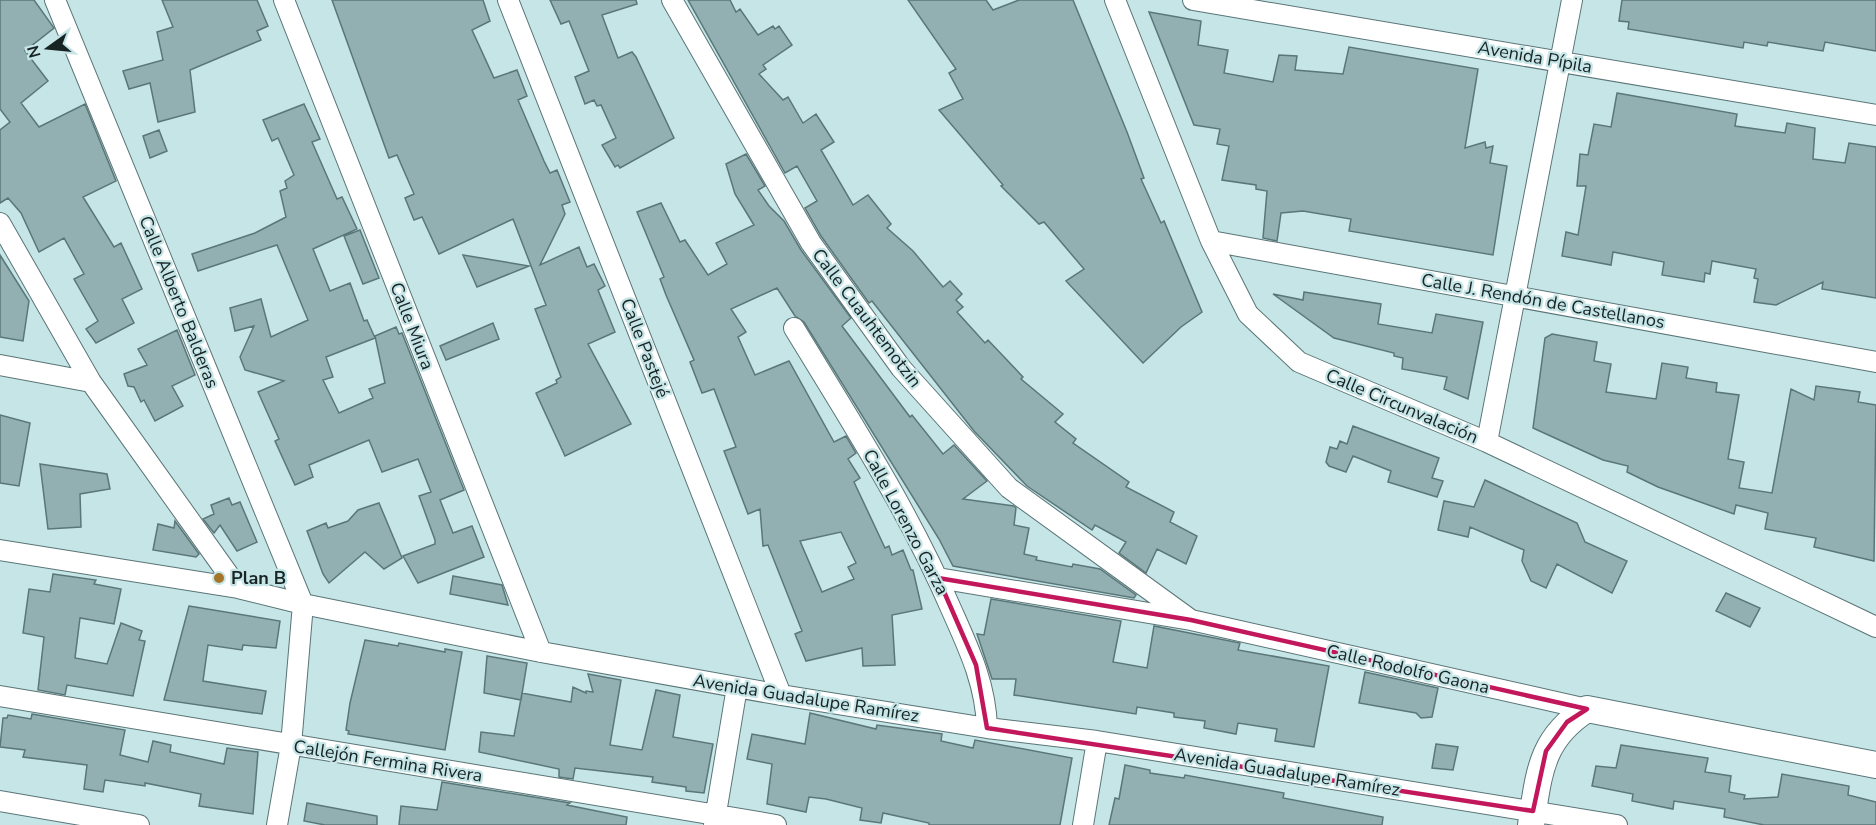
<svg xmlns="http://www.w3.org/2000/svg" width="1876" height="825" font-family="'Nunito Sans',sans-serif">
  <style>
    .building { fill: #92b0b1; stroke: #5b7678; stroke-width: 1.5; fill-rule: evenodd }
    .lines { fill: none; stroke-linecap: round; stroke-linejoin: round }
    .minor-casing { stroke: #5a7577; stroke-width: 22 }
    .tertiary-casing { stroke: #5a7577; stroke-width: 28 }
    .minor { stroke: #fff; stroke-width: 20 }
    .tertiary { stroke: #fff; stroke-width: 26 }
    .marked { fill: none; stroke: #c2185b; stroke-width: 4.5; stroke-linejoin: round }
    .poi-dot { fill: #a5752a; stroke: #c6e5e7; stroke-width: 2 }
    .labels { text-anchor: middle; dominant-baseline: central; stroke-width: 4.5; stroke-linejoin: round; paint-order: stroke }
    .street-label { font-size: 18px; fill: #182324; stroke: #c6e5e7 }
    .poi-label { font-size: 18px; font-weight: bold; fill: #182324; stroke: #c6e5e7; text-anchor: start }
  </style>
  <rect width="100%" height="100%" fill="#c6e5e7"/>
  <path class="building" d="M0 0H34L54 28 25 51 48 81 21 103 39 127 85 104 116 181 83 197 114 247 121 243 142 289 122 299 134 323 96 343 86 329 98 321 74 279 84 274 64 238 39 252 21 213 8 198 0 203V130L10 122 0 109Z
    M162 0H257L268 26 257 31 261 40 190 70 195 112 158 122 150 83 129 89 123 71 163 60 157 32 173 27Z
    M332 0H483L490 21 472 30 494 78 517 70 527 96 518 100 544 161 550 173 557 170 570 202 562 205 565 214 540 265 579 247 587 267 594 264 605 286 598 290 615 332 588 344 631 424 565 456 536 393 557 383 556 380 561 377 535 309 546 305 513 219 439 254 422 217 414 220 405 198 414 194 397 155 389 158Z
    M550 0H636L637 4 602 15 618 58 632 52 636 57 674 138 620 168 618 165 615 167 602 145 616 138 601 105 597 106 594 100 585 104 575 77 589 71 569 21 561 24Z
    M688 0H730L736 12 740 9 758 35 773 26 775 29 779 26 792 45 763 65 766 69 759 74 783 100 788 97 803 123 816 114 834 142 821 150 853 205 868 195 891 224 887 228 913 251 943 287 950 281 962 294 956 300 963 307 957 312 985 343 988 340 1023 377 1021 379 1063 414 1055 422 1076 439 1073 443 1129 482 1126 487 1174 512 1170 522 1197 536 1186 564 1157 549 1146 573 1119 553 1126 542 1095 525 1092 530 1027 486 974 431 872 301 869 303 821 236 805 208 817 201 797 166 785 173Z
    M908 0H986L993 10 1019 0H1073L1127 132 1144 178 1141 179 1161 223 1164 221 1202 312 1181 327 1143 363 1066 281 1084 269 1044 222 1039 224 1001 186 1003 185 939 110 963 99 949 73 956 69Z
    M1622 0H1876V51L1825 42 1823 51 1768 42 1767 46 1744 42 1743 48 1628 29 1629 22 1619 21Z
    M1149 12 1201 21 1198 45 1228 50 1224 73 1273 82 1279 55 1297 56 1295 70 1343 74 1349 47 1478 69 1465 148 1485 142 1486 148 1493 146 1490 163 1507 166 1493 255 1349 231 1351 219 1303 211 1281 213 1277 241 1263 238 1267 191 1256 189V185L1222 180 1229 146 1217 144 1220 129 1194 125Z
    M1617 93 1737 114 1735 126 1785 133 1787 123 1815 128 1813 159 1845 163 1849 143 1876 147V298L1822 289 1823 282 1776 305 1754 302 1758 279 1754 278 1756 269 1712 261 1710 274 1705 273 1704 282 1662 275 1664 262 1613 252 1611 265 1562 256 1566 232 1578 235 1586 186H1577L1580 154 1588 155 1594 124 1611 127Z
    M304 104 320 139 312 142 337 199 342 197 357 229 313 249 330 291 350 283 364 321 367 320 375 338 326 357 333 377 323 380 339 413 373 398 369 389 385 383 375 336 396 327 399 334 402 333 464 490 440 500 453 533 472 526 484 557 418 583 403 556 435 544V540L419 496 431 492 418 459 382 472 369 440 309 465 313 477 295 485 275 441 279 439 258 392 284 381 245 370 240 357 254 326 235 331 230 308 261 299 271 337 308 320 277 245 198 271 192 254 255 233 286 217 280 191 287 188 285 181 294 175 278 138 272 141 263 120Z
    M159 130 167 151 150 158 143 136Z
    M746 154 765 186 758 190 769 206 784 221 801 250 851 318 842 326 910 417 912 415 943 454 954 445 987 481 963 499 1014 506 1016 508 1014 525 1029 528 1024 554 1037 557 1036 560 1072 567 1073 564 1100 569 1136 595 1134 598 953 566 939 539 804 322 795 316 777 288 731 309 746 332 738 337 755 375 789 361 834 442 846 436 856 453 848 459 860 478 854 482 885 548 889 546 892 555 903 550 911 570H913L922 609 892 615 895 665 863 666 862 648 806 661 795 634 802 631 768 545 763 546 760 509 748 514 724 451 736 447 714 389 702 393 690 362 694 360 666 295 660 279 664 277 637 212 661 203 680 242 685 240 708 275 727 264 716 243 754 225 735 194 726 164ZM841 532 856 563 848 567 854 579 822 592 800 541Z
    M360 230 379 278 363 284 344 236Z
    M0 255 29 301 23 341 0 337Z
    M463 255 529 266 477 287Z
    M1304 292 1381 304 1378 324 1432 333 1436 314 1483 322 1468 399 1444 389 1447 377 1402 369 1403 358 1394 356V353L1334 338 1273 294 1303 300Z
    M493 323 499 339 446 360 440 346Z
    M177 330 195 375 172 386 183 406 155 421 144 400 141 402 134 387 128 386 124 374 147 365 138 349Z
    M1552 334 1597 342 1594 361 1611 364 1606 392 1656 399 1662 363 1688 367 1686 378 1717 383 1716 392 1739 395 1728 459 1744 462 1739 488 1772 493 1791 389 1814 400 1816 386 1860 392 1858 402 1876 405 1874 561 1814 547 1816 538 1765 529 1768 513 1736 505 1734 514 1658 487 1627 472 1628 466 1603 460 1533 428 1545 338Z
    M0 415 30 423 19 486 0 483Z
    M1353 426 1439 458 1432 478 1443 481 1437 497 1388 482 1391 471 1353 456 1346 472 1329 466 1326 462 1330 447 1337 449 1340 441 1347 444Z
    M40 464 107 474 110 489 80 494 81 527 48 529Z
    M1485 480 1577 523 1585 542 1627 561 1612 593 1557 564 1546 588 1531 581 1522 561 1524 550 1470 527 1468 537 1438 530 1444 501 1474 507Z
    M229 498 232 505 240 502 257 542 237 551 220 525 214 533 203 519 214 514 211 505Z
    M379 503 402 558 384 569 365 552 329 583 323 574 307 531 326 523 328 528 348 521 358 510Z
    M175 521 199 554 196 557 153 550 158 524 174 528Z
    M53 574 96 580 94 584 121 589 114 624 80 618 75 658 107 664 121 623 142 631 139 640 145 641 133 696 67 685 65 695 38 690 44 637 23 633 29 589 50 592Z
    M453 576 502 585 508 605 450 594Z
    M1726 593 1760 608 1750 627 1716 611Z
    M991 599 1121 621 1113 662 1147 668 1154 626 1240 643 1238 650 1329 666 1314 747 1275 741 1277 729 1238 723 1236 734 1204 728 1205 721 1174 717V713L1137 707 1136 714 1014 695 1016 679H992L977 634 984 635Z
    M189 606 280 621 276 648 243 645 242 650 208 645 203 681 266 691 262 714 164 700Z
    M365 640 398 646 399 643 445 652V649L462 652 445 750 348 734 349 731 346 730 350 703Z
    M487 656 527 663 521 700 484 693Z
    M1365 672 1438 688 1432 717 1421 718 1416 713 1359 703Z
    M588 674 621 680 610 745 642 750 656 690 680 695 673 737 713 744 704 793 686 791V787L652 782 653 777 575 768 573 779 559 777V769L479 752 481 732 514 736 522 693 571 702 573 687 586 693V691L593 692Z
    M810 713 876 729 877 725 942 734 941 741 973 748 975 740 1072 758 1060 825H929V823L883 813 881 823 860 820 862 808 826 799 809 797 806 812 767 804 772 764 747 759 752 734 805 744Z
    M32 714 125 730 120 755 148 762 153 741 171 745 170 752 224 764 227 748 258 752 253 814 199 806 201 794 145 783V786L105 780 103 792 84 789 87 765 23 757 25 750 0 747 3 718H7L8 715 31 719Z
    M1436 744 1458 747 1453 770 1432 768Z
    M1621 745 1708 758 1705 772 1731 776 1729 792 1745 795 1744 799 1778 797 1782 774 1849 786 1848 795 1876 802V825H1764L1724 817 1725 809 1674 801 1673 809 1632 801 1633 794 1592 786 1596 766 1616 768Z
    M1125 765 1150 770V773L1184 778 1185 775 1284 793 1283 798 1383 817 1382 825H1109L1115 798 1119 799Z
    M442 782 570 803 567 805 627 817 626 825H399L401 806 437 810Z
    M307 803 377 816V825H325L304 821Z"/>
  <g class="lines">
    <g class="minor-casing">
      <path id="minor" d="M55 0 303 604 291 745 277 825
        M284 0 541 652
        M508 0 781 695
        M672 0 811 243 901 368 1009 488 1191 620
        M1115 0 1211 241 1248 314 1299 362 1487 442 1876 627
        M1193 0 1876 115
        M0 223 91 382 238 588
        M1211 241 1876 362
        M794 328C850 420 909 511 952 611 969 649 986 685 987 728
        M0 365 91 382
        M1487 442 1572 0
        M0 550 238 588 303 604 541 652 781 695 987 728 1097 741 1617 825
        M938 578 1191 620 1587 709
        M0 696 776 825
        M0 801 139 825
        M714 825 737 687
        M1083 825 1097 741"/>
    </g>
    <g class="tertiary-casing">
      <path id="tertiary" d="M1531 825C1539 774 1540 739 1587 709L1876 765"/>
    </g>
    <use href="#minor" class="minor"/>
    <use href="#tertiary" class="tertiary"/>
  </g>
  <path class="marked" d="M938 578 1191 620 1587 709 1567 722 1546 751 1533 811 987 728 976 665Z"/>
  <circle class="poi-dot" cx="219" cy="578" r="6"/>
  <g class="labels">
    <g class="street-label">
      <text transform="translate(1535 57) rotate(10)">Avenida Pípila</text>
      <text transform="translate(1543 301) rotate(10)">Calle J. Rendón de Castellanos</text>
      <text transform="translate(179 302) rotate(68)">Calle Alberto Balderas</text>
      <text transform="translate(867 318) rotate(53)">Calle Cuauhtemotzin</text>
      <text transform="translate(412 326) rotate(69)">Calle Miura</text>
      <text transform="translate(645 348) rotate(69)">Calle Pastejé</text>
      <text transform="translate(1402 406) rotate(23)">Calle Circunvalación</text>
      <text transform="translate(906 522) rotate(62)">Calle Lorenzo Garza</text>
      <text transform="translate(1408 669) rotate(13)">Calle Rodolfo Gaona</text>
      <text transform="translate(806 698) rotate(9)">Avenida Guadalupe Ramírez</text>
      <text transform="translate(388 761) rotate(9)">Callejón Fermina Rivera</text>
      <text transform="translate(1287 772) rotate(9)">Avenida Guadalupe Ramírez</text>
    </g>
    <g class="poi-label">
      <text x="231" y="578">Plan B</text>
    </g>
  </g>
  <g transform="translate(48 48) rotate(255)" stroke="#c6e5e7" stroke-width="4.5" paint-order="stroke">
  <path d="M0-4.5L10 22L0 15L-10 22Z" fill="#182324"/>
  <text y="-9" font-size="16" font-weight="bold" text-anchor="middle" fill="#182324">N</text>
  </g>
</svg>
